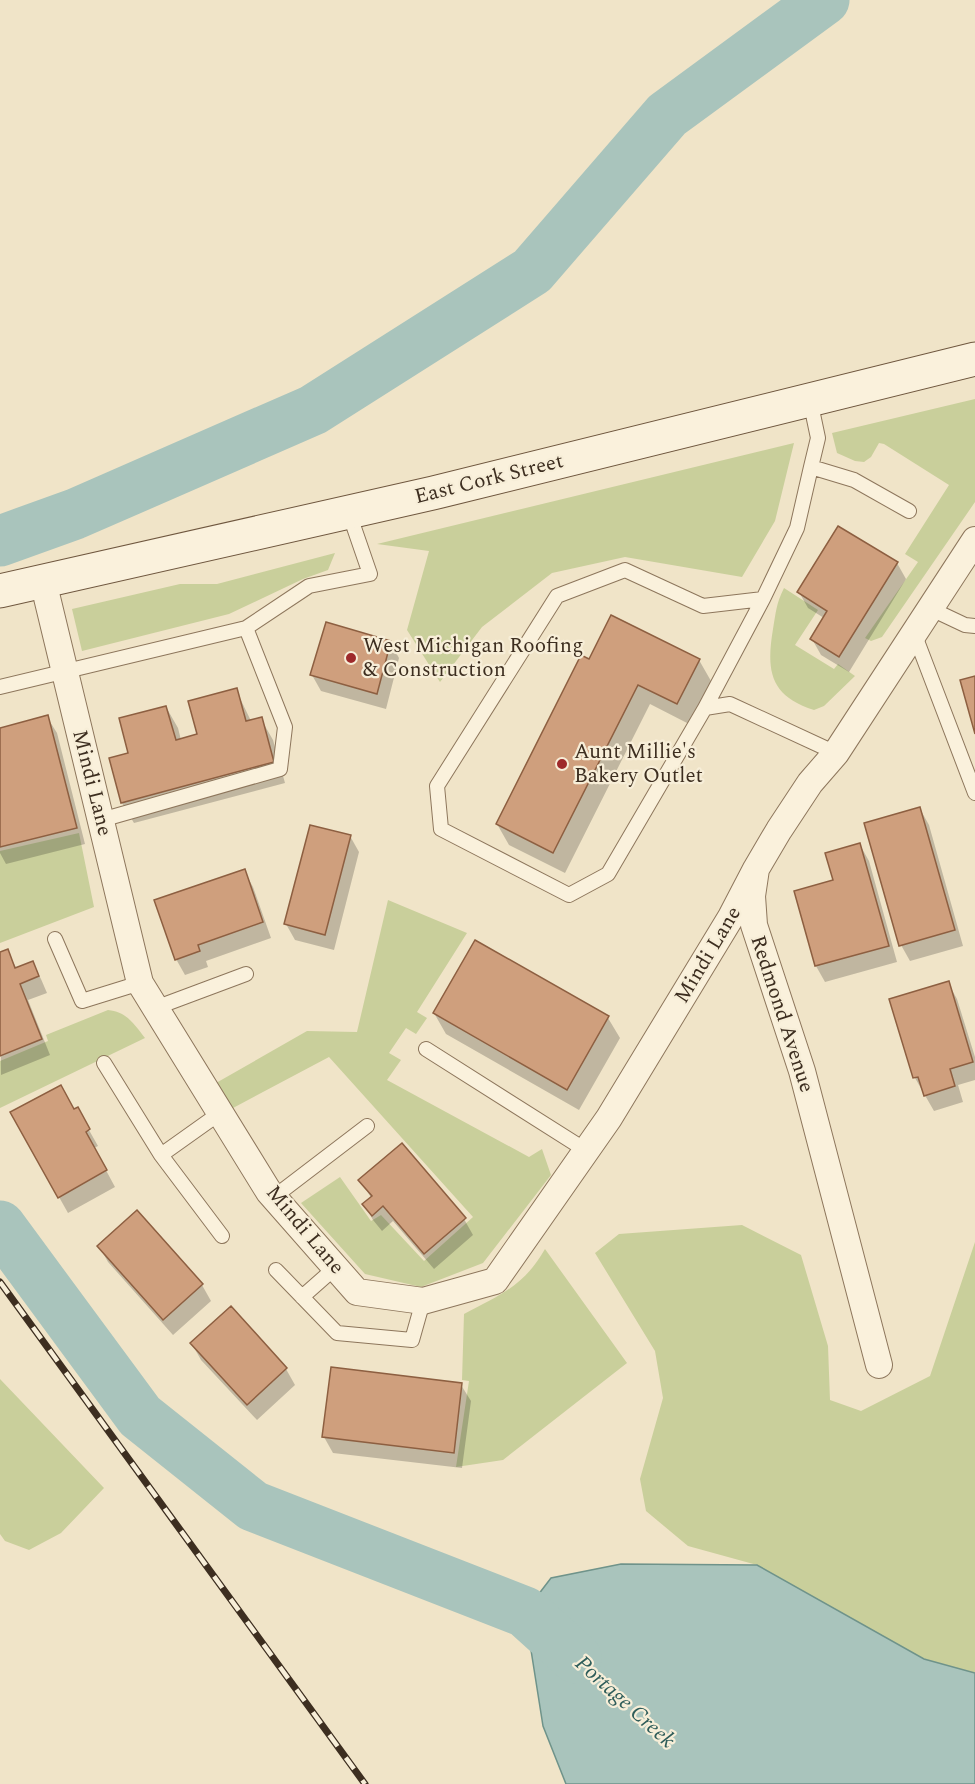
<svg xmlns="http://www.w3.org/2000/svg" width="975" height="1784" font-family="Spectral,serif">
  <style>
    .green { fill: #c9cf9b }
    .water { fill: #a9c4bc; stroke: #6f938a; stroke-width: 1.5 }
    .shadow { fill: #0003 }
    .lines { fill: none; stroke-linecap: round; stroke-linejoin: round }
    .river { stroke: #a9c4bc; stroke-width: 51 }
    .building { fill: #cf9f7d; stroke: #8d5f41; stroke-width: 1.5 }
    .lane-casing { stroke: #8d765c; stroke-width: 16 }
    .street-casing { stroke: #8d765c; stroke-width: 28 }
    .secondary-casing { stroke: #6f573f; stroke-width: 35 }
    .lane { stroke: #faf1dc; stroke-width: 14 }
    .street { stroke: #faf1dc; stroke-width: 26 }
    .secondary { stroke: #faf1dc; stroke-width: 33 }
    .rail-casing { stroke: #3d2e20; stroke-width: 7 }
    .rail { stroke: #f7eed8; stroke-width: 4.5; stroke-dasharray: 14; stroke-linecap: butt }
    .poi-dot { fill: #9e2a2b; stroke: #f7eed8; stroke-width: 2 }
    .labels { text-anchor: middle; dominant-baseline: central; stroke-width: 4.5; stroke-linejoin: round; paint-order: stroke }
    .street-label { font-size: 21px; fill: #3d2e20; stroke: #f7eed8 }
    .poi-label { font-size: 21px; fill: #3d2e20; stroke: #f7eed8; text-anchor: start }
    .water-label { font-size: 22px; font-style: italic; fill: #2f5d5a; stroke: #f7eed8 }
  </style>
  <rect width="100%" height="100%" fill="#f0e4c8"/>
  <path class="green" d="M975 399V502L882 637 871 641 865 638 918 562 905 554 949 485 884 444 879 443 871 457 864 462 855 461 837 453 832 433Z
    M794 443 775 521 742 577 625 557 552 573 482 627 440 682 407 630 429 551 377 544Z
    M335 553 328 570 303 579 229 614 82 651 72 609 180 584H217Z
    M784 588 818 610 795 645 834 669 838 664 855 676 824 706 814 710C770 696 766 671 773 629 776 612 776 604 784 588Z
    M79 833 94 907 0 943V851Z
    M388 900 467 933 417 1012 427 1018 416 1034 406 1028 389 1053 401 1060 387 1080 529 1157 542 1149 551 1175 483 1263 421 1287 365 1274 301 1203 340 1177 371 1221 381 1215 424 1261 473 1217 329 1057 233 1108 216 1083 307 1031 357 1032Z
    M108 1010C127 1012 134 1024 145 1038L0 1108V1061L48 1041 46 1035Z
    M742 1225 801 1255 828 1346 830 1400 861 1411 930 1376 975 1242V1673L924 1659 757 1565 688 1546 646 1511 640 1479 663 1398 655 1351 595 1253 619 1234Z
    M545 1249 627 1363 503 1460 456 1467 469 1381 462 1380 464 1314C500 1295 524 1286 545 1249Z
    M0 1379 104 1488 61 1533 29 1550 5 1541 0 1534Z"/>
  <path class="water" d="M621 1564 757 1565 924 1659 975 1673V1784H566L543 1726 525 1612 551 1578Z"/>
  <path class="shadow" d="M897 563 906 579 849 672 821 655 812 639 824 618 808 608 799 592Z
    M390 642 399 658 386 709 321 691 312 675Z
    M699 660 711 681 689 724 650 704 565 873 509 845 497 824 589 661Z
    M236 690 251 721 261 719 273 740 285 783 134 823 122 803 130 754 166 707 178 728 181 740 199 736Z
    M47 717 57 733 85 844 6 864 0 853V729Z
    M920 809 929 825 963 946 910 961 901 945Z
    M350 836 359 852 334 950 295 940 286 924Z
    M860 845 869 861 897 962 825 982 816 966Z
    M244 871 253 887 271 938 206 961 208 967 185 975 176 959Z
    M7 951 17 969 32 963 41 979 47 993 28 1000 50 1055 1 1075 0 954Z
    M948 983 957 999 975 1057V1080L958 1085 963 1102 934 1111 915 1078 891 1000Z
    M434 1013 608 1018 620 1038 579 1110 446 1034Z
    M77 1109 98 1146 94 1148 115 1187 68 1213 59 1197 74 1111Z
    M360 1180 464 1219 473 1235 434 1269 393 1221 382 1231 373 1220 364 1204 372 1199Z
    M99 1246 202 1285 211 1301 173 1335 108 1262Z
    M192 1344 286 1369 295 1385 257 1420 201 1360Z
    M461 1385 471 1401 462 1468 333 1453 324 1437Z"/>
  <g class="lines">
    <path class="river" d="M0 541 75 514 313 410 532 271 667 115 824 0
      M0 1226 140 1416 253 1506 525 1612 576 1658"/>
  </g>
  <path class="building" d="M838 526 898 562 839 657 810 639 827 611 797 592Z
    M611 615 700 659 677 704 638 685 553 853 496 824 581 655 589 659Z
    M326 622 391 641 377 694 310 675Z
    M975 676V734L960 680Z
    M237 688 246 721 262 717 274 762 121 803 109 758 128 753 119 718 166 706 176 740 197 734 188 701Z
    M48 715 77 828 0 847V728Z
    M920 807 955 930 899 946 864 823Z
    M310 825 351 835 325 935 284 924Z
    M860 843 889 946 815 966 794 891 833 880 825 853Z
    M245 869 263 922 198 945 200 951 175 960 154 900Z
    M475 940 609 1016 567 1090 433 1013Z
    M8 949 15 968 33 961 39 976 20 984 42 1039 0 1056V952Z
    M949 981 973 1062 950 1069 955 1086 924 1096 918 1077 913 1078 889 999Z
    M61 1085 74 1109 78 1107 90 1129 86 1132 107 1170 58 1198 10 1112Z
    M402 1143 466 1218 424 1254 383 1206 372 1216 362 1204 372 1196 358 1180Z
    M137 1210 203 1284 163 1320 97 1246Z
    M231 1306 287 1368 247 1405 190 1343Z
    M331 1367 462 1383 454 1453 322 1437Z"/>
  <g class="lines">
    <g class="lane-casing">
      <path id="lane" d="M810 400 818 438 811 467 797 528 763 599 703 606 625 570 557 596 437 786 441 829 569 895 608 874 705 708 730 704 836 753
        M811 467 854 480 909 511
        M929 608 965 625 975 626
        M914 633 975 793
        M0 687 246 628 309 586 370 574 349 513
        M705 708 763 599
        M101 820 280 769 285 727 246 628
        M55 939 82 1001 140 983
        M155 1008 246 974
        M426 1049 587 1151
        M104 1063 161 1155 222 1236
        M161 1155 220 1113
        M274 1197 367 1126
        M276 1270 337 1333 412 1340 423 1301
        M302 1297 336 1267"/>
    </g>
    <g class="street-casing">
      <path id="street" d="M43 581 140 983 269 1192 357 1292 423 1301 495 1281 609 1118 731 917 756 869
        M879 1365 802 1071 754 925 752 896 756 869 779 830 810 783 836 753 975 540"/>
    </g>
    <g class="secondary-casing">
      <path id="secondary" d="M0 591 433 493 975 359"/>
    </g>
    <use href="#lane" class="lane"/>
    <use href="#street" class="street"/>
    <use href="#secondary" class="secondary"/>
    <g class="rail-casing">
      <path id="rail" d="M0 1282 365 1784"/>
    </g>
    <use href="#rail" class="rail"/>
  </g>
  <g class="poi-dot">
    <circle cx="351" cy="658" r="6"/>
    <circle cx="562" cy="764" r="6"/>
  </g>
  <g class="labels">
    <g class="street-label">
      <text transform="translate(489 479) rotate(-14)">East Cork Street</text>
      <text transform="translate(92 783) rotate(76)">Mindi Lane</text>
      <text transform="translate(708 955) rotate(-59)">Mindi Lane</text>
      <text transform="translate(782 1014) rotate(72)">Redmond Avenue</text>
      <text transform="translate(305 1230) rotate(50)">Mindi Lane</text>
    </g>
    <g class="poi-label">
      <text x="363" y="646">West Michigan Roofing<tspan x="363" dy="24">&amp; Construction</tspan></text>
      <text x="574" y="752">Aunt Millie's<tspan x="574" dy="24">Bakery Outlet</tspan></text>
    </g>
    <g class="water-label">
      <text transform="translate(625 1702) rotate(42)">Portage Creek</text>
    </g>
  </g>
</svg>
